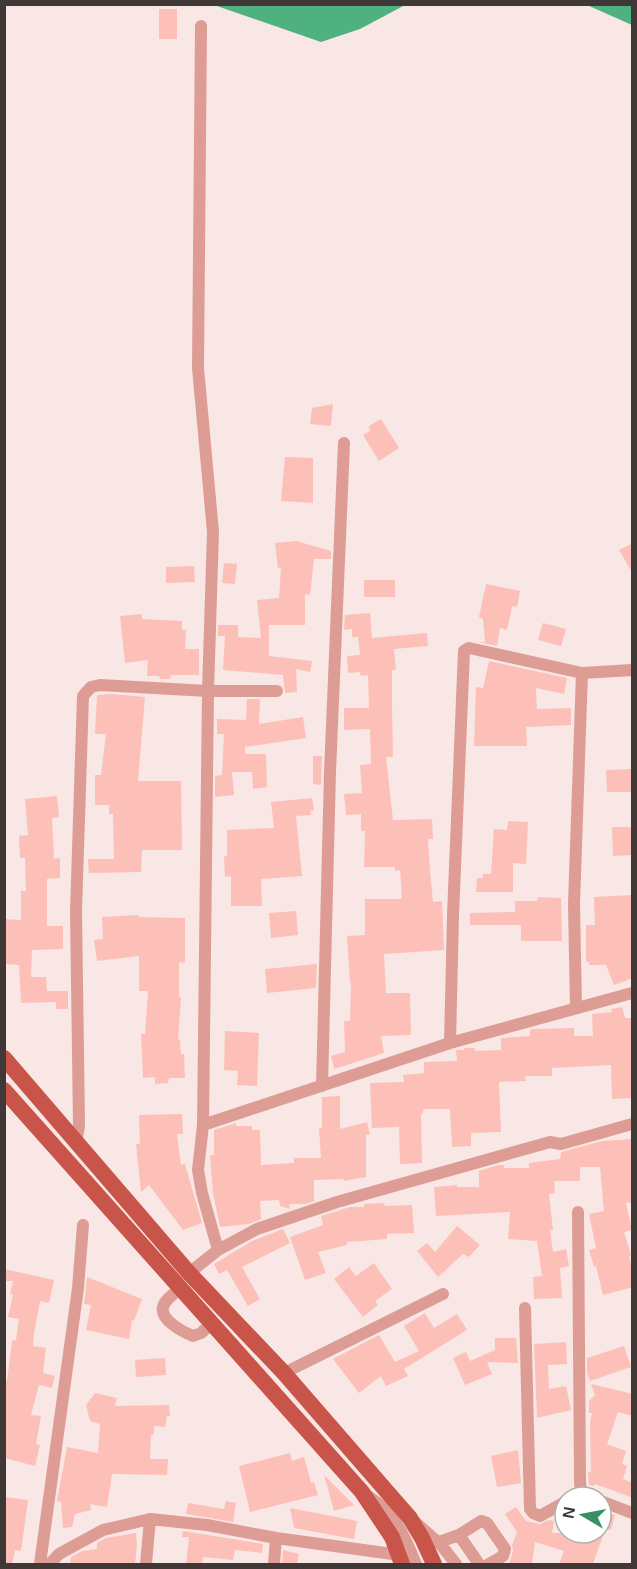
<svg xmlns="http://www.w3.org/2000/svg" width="637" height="1569" font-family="Arial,sans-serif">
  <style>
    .water { fill: #4fb080 }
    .building { fill: #fcc0b8 }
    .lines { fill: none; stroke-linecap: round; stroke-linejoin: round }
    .minor { stroke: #de9d94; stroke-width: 12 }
    .major { stroke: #c8544a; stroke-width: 16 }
  </style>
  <rect width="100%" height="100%" fill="#f8e7e4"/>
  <path class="water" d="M214 5 405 4V5L360 29 321 42Z
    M587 5H632V26V25Z"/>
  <path class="building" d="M159 9H177V39H159Z
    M333 404 331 426 310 424 312 408Z
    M381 419 399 448 379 461 363 435 370 431 369 426Z
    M285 457 313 458V503L281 501Z
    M296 541 331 551V559H314L310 595 305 594V625H269V656L312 661 310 672 296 669 297 692 285 693 283 675 223 670 225 636H218V625H238V637L261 638 257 600 279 598 281 567 278 568 275 543Z
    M633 543V574L619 550Z
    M224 563 237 564 235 584 222 583Z
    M194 566 195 582 166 583V567Z
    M364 580H395V597H364Z
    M486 584 520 591 517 607 512 606 507 630 500 628 497 646 478 642H485L483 619 479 617Z
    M370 613 372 638 427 633 428 646 394 649 396 670H392V705L393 757H386L393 820 432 819 433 839H428L430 870 433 902 442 901 444 950 384 954 386 993H410L411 1035 381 1036 384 1053 334 1069 331 1056 345 1052 344 1021H350L351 983H350L347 936 365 935V899H402L400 870 395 871V867H364L365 831H361V814L346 815 344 794 362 793 360 765 371 764 370 729 344 730V708H369L368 675 361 676 360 672 348 673 347 656 360 655 358 637H352V629L344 630 345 615Z
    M142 614V619L182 621V630H186L185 649H199V675H171L170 679H160L159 676H147L148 660 125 663 120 616Z
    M543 623 566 629 561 646 538 640Z
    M489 661 567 678 564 694 536 688 537 709 571 708V725L526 727 527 746H474L476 687 483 688Z
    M112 694 145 697 138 781H181L182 850H142L141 872 89 873 88 859H114L113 814H109V805H95V775H101L106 734H95L97 695Z
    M247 699H260L259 724 303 717 306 738 245 747V754H266L267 787 253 789 252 772H232L234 795 215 797V776L222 775 224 734H217V719L246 720Z
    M313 756H322L321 785 313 784Z
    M633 769V792H607L606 770Z
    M57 796 59 817 52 818 54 859 60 858V878L47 879V926H63V949L32 950 31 977H46L47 991H68V1009H56V1002L21 1003 19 965 4 964V919L21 920V891H26L25 858H20L19 836 28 835 25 799Z
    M312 798 314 810 310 811 311 815 296 816 302 876 261 879 262 906H231V876L225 877 224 856H227V830L274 828 271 802Z
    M508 821 528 822 526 864 513 863V892H476L477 878H483V874H491L494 829 507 830Z
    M612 827H633V855L613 856Z
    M633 895V978L614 985 606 965H589V962H586V925H595L594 897Z
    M538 897 561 898 562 941H521V925H470V913L515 912V901H537Z
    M296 911 298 935 271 938 269 913Z
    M139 915V917L185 918V963L179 962V997H181L178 1040H180L181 1054H184L185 1078H169L168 1083 155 1084V1077L143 1078 141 1034H145L148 991H139V956L97 961 94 940 103 939 102 917Z
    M317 964 316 988 267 993 265 969Z
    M622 1007 625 1018H631V1098L612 1099 611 1065 552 1068V1076H525L526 1081 499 1082 501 1132 471 1133V1146L452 1147 450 1109H423V1114H421L422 1163 400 1164 399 1127 372 1128 370 1083 404 1082 403 1075 424 1073V1062L457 1061 456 1050H464V1048H475V1051L501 1050V1038L530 1036V1030L533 1029 574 1028V1036H593L592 1014 612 1012 611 1009Z
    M225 1031 259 1033 257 1086 237 1085 238 1071 224 1070Z
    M340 1096V1129L367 1122 370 1134 366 1135V1177L344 1181V1179L314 1180V1201L306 1204H289L290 1209 280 1206 279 1200 260 1201 261 1219 249 1224 220 1227 213 1193 210 1155H214V1130L236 1123V1126H252V1130H260L261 1165 294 1163V1158H321L319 1128H322V1097Z
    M182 1114 183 1134H177L181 1165 185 1164 202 1223 183 1230 149 1185 141 1192 136 1144H140L139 1115Z
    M633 1139V1202L626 1203 632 1230 624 1232 631 1255 629 1256 633 1272V1287L603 1295 596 1266 594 1267 589 1250 596 1248 589 1214 604 1211 600 1167H580V1181H554L555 1193 549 1194 553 1230H550L553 1252 566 1249 569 1266 560 1268 562 1298 534 1299 533 1277 542 1276 537 1241 508 1239 510 1212 436 1216 434 1187 457 1185V1187H479V1171L498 1165H504V1168H529V1163L560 1159 561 1152 602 1141Z
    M384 1203 385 1206 412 1205 414 1233 387 1234V1239L347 1242V1245L318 1252 326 1273 305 1280 290 1237 323 1225 321 1216 350 1207H364V1204Z
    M457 1226 480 1245 469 1257 463 1254 438 1277 417 1251 427 1243 435 1252Z
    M283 1229 290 1243 242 1267 260 1299 248 1306 227 1270 219 1274 214 1264 252 1241Z
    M374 1263 392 1289 375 1301 378 1305 363 1317 334 1279 349 1267 356 1276Z
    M4 1269 54 1280 49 1303 40 1301 34 1334 33 1346 46 1348 43 1373 55 1376 52 1388 39 1385 31 1415 41 1416 36 1444 40 1445 35 1466 4 1458V1380L7 1381 12 1341 16 1340 19 1319 8 1317 13 1295 10 1294 13 1281H4Z
    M87 1277 142 1299 134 1321 132 1320 129 1339 86 1330 91 1305 84 1304Z
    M425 1313 434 1328 457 1314 467 1330 404 1369 408 1376 386 1386 381 1376 359 1393 333 1359 379 1335 395 1362 419 1351 404 1326Z
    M495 1338H516L518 1363 487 1362 492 1374 465 1385 453 1358 466 1352 470 1361 495 1350Z
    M566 1342 567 1364 548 1365 549 1389 566 1386 571 1410 537 1418 534 1344Z
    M624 1346 631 1367 590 1381 587 1372V1358Z
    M165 1358 166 1375 136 1377 135 1360Z
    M591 1384 633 1394V1416L618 1412 607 1444 626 1451 622 1464 627 1466 623 1479 633 1483V1498L595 1484 594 1486 589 1485 588 1472H591L590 1422 592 1413H589V1401L595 1395Z
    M95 1393 117 1398 115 1406 169 1405 170 1416H167L165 1427 154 1426V1434L151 1435 150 1459H168L167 1475 112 1474 107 1507 90 1504 91 1510 75 1514 72 1527 63 1528 61 1502 57 1501 67 1447 98 1453 100 1424 90 1421 86 1405Z
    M518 1450 521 1483 497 1487 491 1456Z
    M290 1453 292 1461 304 1457 311 1483 314 1482 318 1495 250 1512 239 1466Z
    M324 1475 354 1505 334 1511Z
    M4 1497 28 1500 21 1551 15 1550 12 1564H4Z
    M226 1501 236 1503 233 1522 186 1514 188 1503 224 1509Z
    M516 1507 526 1521 540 1524 549 1520 554 1521 552 1533H604L593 1564H559L564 1551 535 1542 532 1564H509L513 1551 512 1545 517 1532 505 1514Z
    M290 1508 357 1521 354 1539 294 1528Z
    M601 1510 615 1515 611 1530 601 1527Z
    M183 1531 263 1544 262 1553 235 1550 233 1560 203 1557 202 1564H186L189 1537H182Z
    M136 1533 137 1546 135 1564H70L71 1557 82 1551 97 1549V1543L106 1538Z
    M283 1550 299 1554 297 1564 282 1563Z"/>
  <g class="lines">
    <path class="minor" d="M201 26 198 368 213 532 208 691 203 1125 198 1170 202 1193 218 1250
      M576 1008 574 904 582 673
      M450 1043 453 915 464 651 469 648 582 673 632 670
      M322 1086 330 772 344 443
      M203 1125 450 1043 632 993
      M76 1143 79 1126 76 911 83 696 91 687 100 685 208 691H277
      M578 1212 580 1481 581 1493 591 1497
      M189 1273 218 1250 257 1229 337 1202 550 1142 561 1144 632 1124
      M180 1289C174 1294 165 1299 163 1307 160 1320 183 1332 193 1336L201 1333 211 1324
      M525 1308 530 1509 533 1513 540 1516 565 1502
      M284 1373 443 1294
      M368 1496C396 1514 404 1535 416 1564
      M601 1501 632 1513
      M415 1522 441 1545 456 1564
      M459 1535 481 1521 487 1523 505 1549 503 1556 489 1564
      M439 1542 459 1535 479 1564
      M40 1564 78 1288 83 1225
      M50 1564 59 1554 103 1530 150 1519 207 1525 276 1538 400 1555
      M146 1564 150 1519
      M274 1564 276 1538"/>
    <path class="major" d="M4 1058 189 1273 284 1373 389 1494 410 1518 422 1538 434 1564
      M4 1090 362 1492 392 1537 402 1564"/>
  </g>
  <rect width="637" height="1569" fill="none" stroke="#3f3837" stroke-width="12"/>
  <g transform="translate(583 1515) rotate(280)"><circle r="28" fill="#ffffff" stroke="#b2afaf" stroke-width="1.5"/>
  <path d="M0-4.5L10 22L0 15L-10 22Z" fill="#368f65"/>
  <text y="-9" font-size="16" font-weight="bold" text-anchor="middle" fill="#3f3837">N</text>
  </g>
</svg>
